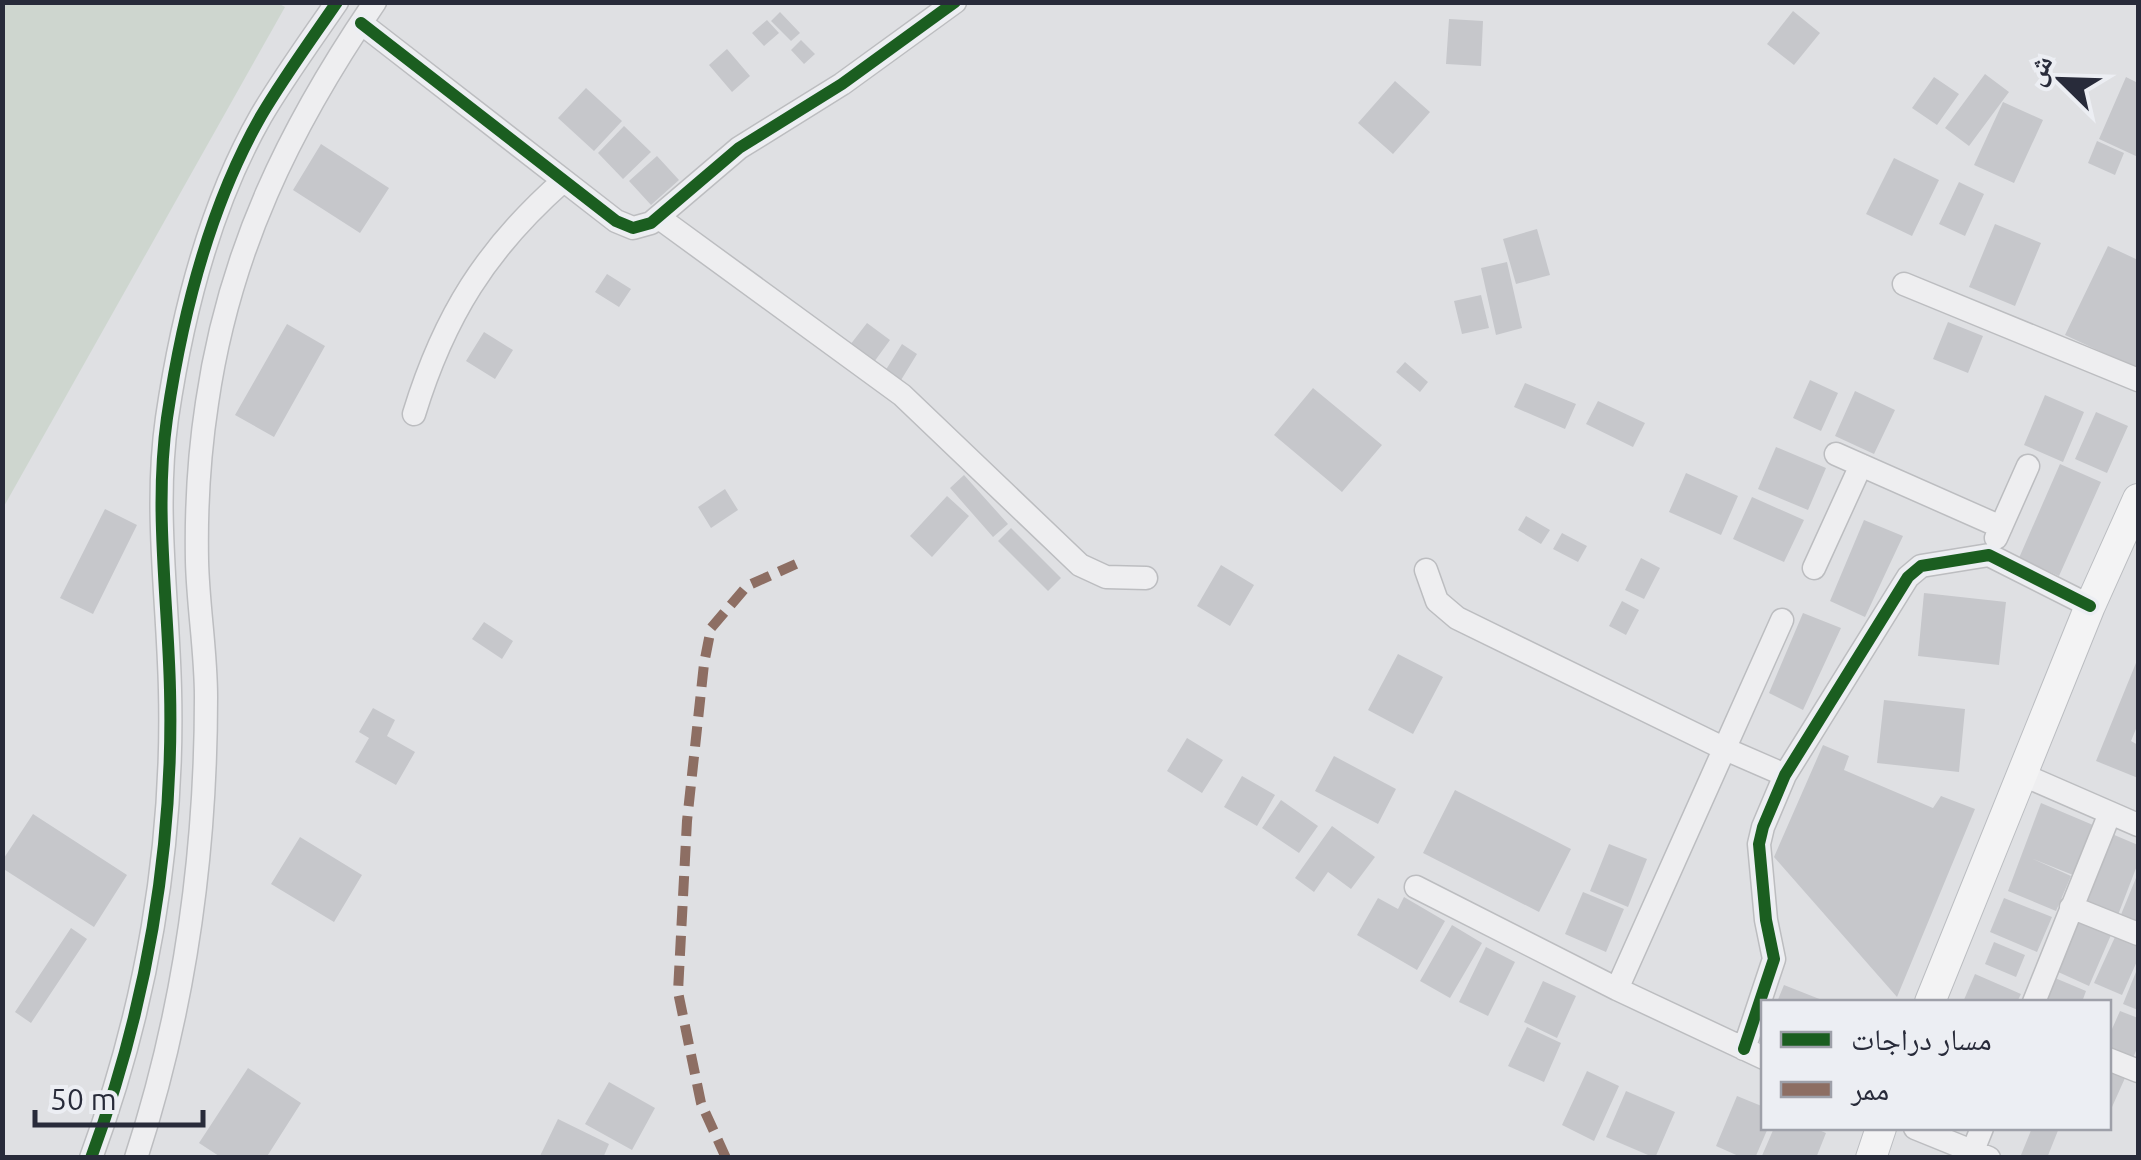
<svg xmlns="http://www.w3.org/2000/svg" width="2141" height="1160" font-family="Ubuntu,'Noto Naskh Arabic',sans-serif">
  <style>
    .green { fill: #ced6cf }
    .building { fill: #c6c7cb }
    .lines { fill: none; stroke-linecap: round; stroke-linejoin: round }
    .minor-casing { stroke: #bcbdc0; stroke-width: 25 }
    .major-casing { stroke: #bbbdc1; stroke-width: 32 }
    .minor { stroke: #eeeef0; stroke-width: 22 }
    .major { stroke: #f3f3f4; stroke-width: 30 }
    .quiet { stroke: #8d6e63; stroke-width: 10; stroke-dasharray: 20 10; stroke-linecap: butt }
    .cycleway-casing { stroke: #eceef3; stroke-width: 19 }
    .cycleway { stroke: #1b5e20; stroke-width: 12 }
  </style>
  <rect width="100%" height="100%" fill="#dfe0e3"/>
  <path class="green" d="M276 2 285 7 3 508V3Z"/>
  <path class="building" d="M1793 11 1820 33 1794 65 1767 44Z
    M780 12 800 33 791 41 771 21Z
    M1449 19 1483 21 1481 66 1446 64Z
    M767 20 779 33 764 46 752 33Z
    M801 40 815 54 804 64 791 50Z
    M727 49 750 76 732 92 709 65Z
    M1985 74 2009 92 1969 146 1945 128Z
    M1934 77 1959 94 1937 125 1912 108Z
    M2126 77 2138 83V157L2099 139Z
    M1395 81 1430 112 1393 154 1358 123Z
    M586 88 622 121 594 151 558 118Z
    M2003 102 2043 120 2014 183 1974 165Z
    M624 126 651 152 623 179 598 153Z
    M2097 141 2124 153 2115 175 2088 163Z
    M321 144 389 188 360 233 293 190Z
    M657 156 679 180 651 205 629 181Z
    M1894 158 1939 180 1912 236 1866 214Z
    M1959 182 1984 194 1965 236 1939 224Z
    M1995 224 2041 243 2015 306 1969 287Z
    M1537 229 1550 275 1516 284 1503 239Z
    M2108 246 2138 260V363L2136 368 2065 335Z
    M1507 262 1522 328 1496 335 1481 268Z
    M607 274 631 289 619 307 595 292Z
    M1481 295 1489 328 1462 334 1454 301Z
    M1948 322 1983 336 1968 373 1933 359Z
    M867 323 890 340 874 362 850 345Z
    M287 324 325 346 274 437 235 415Z
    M484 332 513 350 495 379 466 361Z
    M902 344 917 354 898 385 882 376Z
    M1405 362 1428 382 1420 392 1396 372Z
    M1810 380 1838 393 1821 431 1793 418Z
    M1525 383 1576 404 1565 429 1514 407Z
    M1313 388 1382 445 1342 492 1274 435Z
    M1855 391 1895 410 1874 454 1835 436Z
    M2045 395 2084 412 2063 462 2024 445Z
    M1598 401 1645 423 1633 447 1586 424Z
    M2096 412 2128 426 2107 473 2075 459Z
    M1776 447 1826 468 1808 510 1758 489Z
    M2060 464 2101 482 2059 576 2019 558Z
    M1686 473 1738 496 1721 535 1669 512Z
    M964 475 1008 524 993 537 950 488Z
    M725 489 738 510 711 528 698 507Z
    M947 496 969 516 932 557 910 536Z
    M1752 497 1804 520 1784 562 1733 539Z
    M105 509 137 525 93 614 60 598Z
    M1526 516 1550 530 1541 544 1518 530Z
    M1864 520 1903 536 1865 617 1830 601Z
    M1011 528 1061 578 1048 591 998 541Z
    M1562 533 1587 546 1578 562 1553 549Z
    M1641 558 1660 568 1644 599 1625 590Z
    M1221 565 1254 585 1230 626 1197 606Z
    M1924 593 2006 602 1999 665 1918 656Z
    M1622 601 1639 610 1626 635 1609 626Z
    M1803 613 1841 628 1803 710 1769 693Z
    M484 622 513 641 502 659 472 639Z
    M1398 654 1443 677 1413 734 1368 710Z
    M2138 658V724L2131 741 2138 745V778L2096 761Z
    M1884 700 1965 709 1959 772 1877 763Z
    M373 708 395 720 387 736 415 752 396 785 355 762 369 738 359 732Z
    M1187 738 1223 760 1202 793 1167 771Z
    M1823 745 1849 756 1844 770 1933 808 1941 796 1975 809 1897 997 1774 857Z
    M1334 756 1396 789 1378 824 1315 791Z
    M1242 776 1275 795 1257 826 1224 807Z
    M1455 790 1571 849 1539 912 1423 853Z
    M1281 800 1318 826 1299 853 1262 828Z
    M2041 803 2093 825 2073 875 2031 858 2071 876 2056 911 2008 891Z
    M33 814 127 875 94 927 2 868V861Z
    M1332 826 1375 857 1351 889 1328 872 1314 892 1295 878Z
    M2112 834 2138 845V863L2118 915 2085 901Z
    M300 837 362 875 334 922 271 884Z
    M1609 844 1647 859 1628 907 1590 891Z
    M2138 873V925L2120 917Z
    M1583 892 1624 909 1606 952 1565 934Z
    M1404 897 1445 921 1417 970 1357 935 1378 898 1398 909Z
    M2004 898 2052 917 2037 952 1990 932Z
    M2077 921 2111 935 2089 986 2056 971Z
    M1452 925 1482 943 1450 998 1420 981Z
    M71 928 87 939 31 1023 15 1012Z
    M2115 937 2138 947V959L2122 995 2094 983Z
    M1994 942 2025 955 2016 977 1985 964Z
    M1486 947 1515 962 1488 1016 1459 1002Z
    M2138 967V1010L2123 1004Z
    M1975 974 2021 994 2017 1002H1963Z
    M2055 978 2086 991 2082 1002H2045Z
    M1543 981 1576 996 1557 1038 1524 1022Z
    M1784 985 1827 1002H1777Z
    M2120 1011 2138 1018V1046L2133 1058 2108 1048V1038Z
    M1527 1027 1561 1043 1544 1082 1508 1066Z
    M248 1068 301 1103 266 1158H222L199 1143Z
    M1587 1071 1619 1086 1594 1141 1562 1125Z
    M2108 1071 2125 1078 2108 1116Z
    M609 1082 655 1108 632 1150 585 1124Z
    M1626 1091 1675 1112 1655 1158 1606 1137Z
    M1737 1096 1764 1107V1128H1768L1755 1158H1743L1716 1146Z
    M558 1119 609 1144 603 1158H539Z
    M1774 1128H1814L1826 1133 1816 1158H1761Z
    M2032 1128H2059L2047 1158 2021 1155Z"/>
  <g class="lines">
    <g class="minor-casing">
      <path id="minor" d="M361 23 616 221 633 228 651 223 739 148 842 84 955 2
        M658 217 902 395 1080 565 1106 577 1146 578
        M1904 284 2138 380
        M414 414C444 316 486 249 563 181
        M1836 454 2001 527
        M1996 538 2028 466
        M1814 568 1861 465
        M1426 570 1437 601 1457 618 1723 748 1785 775
        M2021 774 2138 825
        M1416 887 1617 989 1764 1058
        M2071 907 2138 934
        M1617 989 1782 620
        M2034 1002 2110 813
        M1744 1049 1774 959 1766 920 1759 844 1763 827 1785 775 1908 577 1921 566 1989 555 2090 606
        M2108 1059 2138 1071
        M1915 1128 1989 1158
        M91 1158C146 1009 174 849 170 690 168 599 154 509 167 418 182 316 209 207 261 116 284 77 311 40 337 2
        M136 1158C185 1008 206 854 206 697 206 651 198 606 197 561 196 508 199 455 207 403 229 251 289 128 375 2
        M1970 1158 1982 1128"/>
    </g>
    <g class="major-casing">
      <path id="major" d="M1930 1002 2090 606 2138 499
        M1871 1158 1881 1128"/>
    </g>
    <use href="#minor" class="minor"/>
    <use href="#major" class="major"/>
    <path class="quiet" d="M726 1158 701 1103 678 992 687 821 704 664 711 628 747 586 796 564"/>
    <g class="cycleway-casing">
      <path id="cycleway" d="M361 23 616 221 633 228 651 223 739 148 842 84 955 2
        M1744 1049 1774 959 1766 920 1759 844 1763 827 1785 775 1908 577 1921 566 1989 555 2090 606
        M91 1158C146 1009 174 849 170 690 168 599 154 509 167 418 182 316 209 207 261 116 284 77 311 40 337 2"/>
    </g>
    <use href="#cycleway" class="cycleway"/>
  </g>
  <rect width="2141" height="1160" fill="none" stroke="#282b3a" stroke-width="10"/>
  <rect x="1761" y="1000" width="350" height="130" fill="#eceef3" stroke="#9ea0a9" stroke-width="2.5"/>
  <rect x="1781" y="1032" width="50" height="15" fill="#1b5e20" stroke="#9ea0a9" stroke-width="2.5"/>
  <text x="1851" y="1050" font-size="30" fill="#282b3a">مسار دراجات</text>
  <rect x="1781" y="1082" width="50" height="15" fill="#8d6e63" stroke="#9ea0a9" stroke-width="2.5"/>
  <text x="1851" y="1100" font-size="30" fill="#282b3a">ممر</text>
  <g transform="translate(2061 80) rotate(293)" stroke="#eceef3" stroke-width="8" paint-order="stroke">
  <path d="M0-8L18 38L0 25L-18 38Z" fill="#282b3a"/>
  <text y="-15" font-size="28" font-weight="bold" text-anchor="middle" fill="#282b3a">ش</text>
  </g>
  <path d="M35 1110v15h168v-15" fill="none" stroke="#282b3a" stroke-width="5"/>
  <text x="50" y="1110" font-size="30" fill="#282b3a" stroke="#eceef3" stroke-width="8" paint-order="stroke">50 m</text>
</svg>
